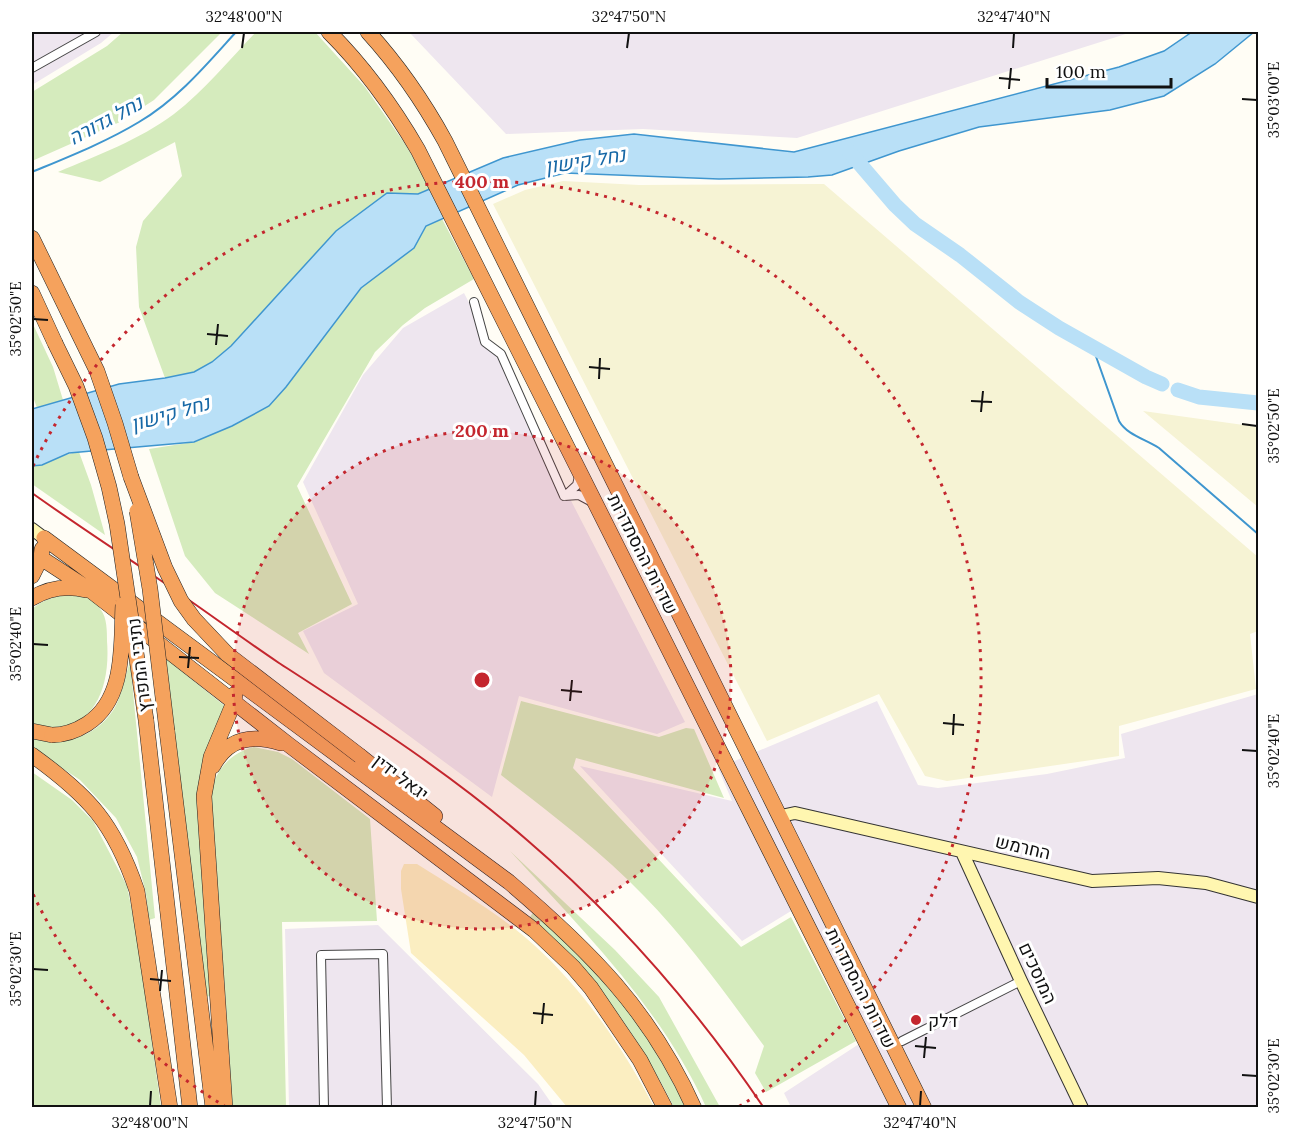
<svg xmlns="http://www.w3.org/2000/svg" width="1290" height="1139" font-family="Lora,Heebo,serif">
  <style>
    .industrial { fill: #eee6ef }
    .farmland { fill: #f6f3d4 }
    .green { fill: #d5ebbd }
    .sand { fill: #fbeec1 }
    .water { fill: #b9e0f7; stroke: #3f96cf; stroke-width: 1.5 }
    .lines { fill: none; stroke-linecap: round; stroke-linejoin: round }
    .stream { stroke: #3f96cf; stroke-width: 2 }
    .river { stroke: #b9e0f7; stroke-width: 15 }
    .street-casing { stroke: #444; stroke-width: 10 }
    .secondary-casing { stroke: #333; stroke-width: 14 }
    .highway-casing { stroke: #222; stroke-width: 16 }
    .street { stroke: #fff; stroke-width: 8 }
    .secondary { stroke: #fff6b0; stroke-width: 12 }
    .highway { stroke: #f5a25d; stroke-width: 15 }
    .rail { stroke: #c4262e; stroke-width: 2 }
    .highway-bridge-casing { stroke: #222; stroke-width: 16; stroke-linecap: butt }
    .highway-bridge { stroke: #f5a25d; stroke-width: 15 }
    .ticks { fill: none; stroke: #111; stroke-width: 2 }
    .ring { fill: none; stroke: #c4262e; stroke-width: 3; stroke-dasharray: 3 6 }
    .poi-dot { fill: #c4262e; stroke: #fff; stroke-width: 2 }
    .labels { text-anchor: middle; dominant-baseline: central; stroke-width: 6; stroke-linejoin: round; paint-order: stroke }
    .street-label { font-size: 18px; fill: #111; stroke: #fff }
    .poi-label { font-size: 18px; fill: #111; stroke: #fff; text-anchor: start }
    .water-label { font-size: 20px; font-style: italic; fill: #1768a6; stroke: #fff }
    .centre { fill: #c4262e; stroke: #fff; stroke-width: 3 }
    .ring-label { font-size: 18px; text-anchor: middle; font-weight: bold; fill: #c4262e; stroke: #fff; stroke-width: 6; stroke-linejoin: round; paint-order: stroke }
    .neatline { fill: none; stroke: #111; stroke-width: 2 }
    .ticks-label { font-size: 15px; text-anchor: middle; fill: #111 }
  </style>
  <rect width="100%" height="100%" fill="#fffdf5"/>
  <path class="industrial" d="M32 32H114L101 43 32 85Z
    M409 32H1132L797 138 643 129 506 134Z
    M464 293 685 722 657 734 519 696 492 797 324 673 303 631 358 604 303 482 363 375 403 328Z
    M1258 694V1107H791L784 1093 859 1044 791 911 742 941 580 766 732 801 718 768 877 701 918 785 938 788 1047 774 1125 758 1121 734Z
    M378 925 538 1084 554 1107H289L285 929Z"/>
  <path class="farmland" d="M563 181 639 185 824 184 1258 557V631L1250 634 1256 689 1119 726V756L947 781 925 776 879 694 767 741 493 204 525 190Z
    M1143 411 1258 427V507Z"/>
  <path class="green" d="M123 32H222L154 100 120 122 32 161V92L107 46Z
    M256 32H315L365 87 405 144 431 188 418 194 387 193 336 231 231 346 212 362 194 372 165 378 139 307 136 247 143 221 182 176 175 142 100 182 58 172C98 155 139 140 174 114 203 92 231 58 256 32Z
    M442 219 474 279 425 308 403 325 375 352 297 486 352 604 298 633 309 654 215 593 185 556 149 449 194 442 286 387 361 288 414 248 426 226Z
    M32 322 53 367 63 400 37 408 32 394Z
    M79 452 91 485 105 535 32 484V466C48 464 62 454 79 452Z
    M74 594C85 596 95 600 101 610 107 618 107 631 107 641 111 691 91 740 32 724V609C44 599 58 595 74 594Z
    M164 657 226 707 197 799 210 996 205 997Z
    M130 661 155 918 149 920 146 894 137 857 116 818 80 780 32 748V738C64 749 104 734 118 701 123 688 126 674 130 661Z
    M521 701 659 737 686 728 694 729 724 798 576 758 573 768 741 947 791 917 856 1041 766 1092 755 1073 764 1046C726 994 689 942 644 896 601 851 550 813 501 775Z
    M254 747 278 752 292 759 370 819 377 921 282 922 286 1107H232C229 1040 224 973 218 905 215 876 213 847 212 818 212 808 211 796 213 786 218 766 235 751 254 747Z
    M32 772 72 800 93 821 127 886 137 936 161 1107H32Z
    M510 851 615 950 659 997 720 1107H706C662 1009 582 929 510 851Z
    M534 911C559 936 587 959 610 986 640 1023 664 1065 686 1107H674C654 1068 631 1029 603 994 582 966 555 941 530 917Z"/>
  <path class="sand" d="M404 864H417C456 889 499 913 534 945 583 989 624 1049 654 1107H567L524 1055 411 953 401 889V871Z"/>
  <path class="water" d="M1192 32H1254L1215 64 1164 96 1110 110 979 127 899 151 832 175 808 177 719 179 565 173 518 185 426 226 414 248 361 288 286 387 269 406 232 426 194 442 69 453 42 465 32 466V409L119 384 165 378 194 372 212 362 231 346 336 231 387 193 418 194 503 158 580 140 634 134 794 152 1119 67 1164 51Z"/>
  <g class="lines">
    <path class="stream" d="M32 172C68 157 106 142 139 122 178 99 207 64 236 32
      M1093 348 1119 421C1127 435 1145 439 1159 448L1258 534"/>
    <path class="river" d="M847 149 895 205 915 224 960 255 1019 302 1059 328 1146 377 1162 384
      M1178 390 1199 397 1258 403"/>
    <g class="street-casing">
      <path id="street" d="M32 68 96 32
        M474 302 485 342 501 354 564 496
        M564 496 579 495 592 502
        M565 496 577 485 580 472
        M902 1041 1021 981
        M324 1108 321 955 383 954 387 1108"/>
    </g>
    <g class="secondary-casing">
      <path id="secondary" d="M32 529 44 538
        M781 816 795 813 1092 881 1158 878 1206 883 1258 897
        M962 852 1021 981 1082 1108"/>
    </g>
    <g class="highway-casing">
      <path id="highway" d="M329 32C364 67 393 107 418 150L899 1108
        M368 32C398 65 423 101 445 141L924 1108
        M32 238 97 371 115 423 131 477
        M32 293 55 343
        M44 538 509 882C589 950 650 1010 694 1108
        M41 558 90 590 289 745 534 930 573 967 591 988 640 1060 665 1108
        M32 576 41 558 42 549
        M32 598C49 588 66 585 86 590
        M146 720 190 1108
        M32 731 52 735
        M167 731 213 1108
        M32 755C89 796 114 823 137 891L170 1108
        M360 756 435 816
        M213 766C228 738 252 734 281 743
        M225 1108 204 796 211 757 234 702 235 694"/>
    </g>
    <use href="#street" class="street"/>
    <use href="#secondary" class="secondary"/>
    <use href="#highway" class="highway"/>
    <path class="rail" d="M32 493C74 523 117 551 160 580 200 607 239 636 279 663 364 718 450 773 527 840 618 918 697 1009 764 1108"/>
    <g class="highway-bridge-casing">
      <path id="highway-bridge" d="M55 343 76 386 95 438 109 487 117 524 146 720
        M131 477 165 568 181 601 194 619 227 654 360 756
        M137 511 150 589 167 731
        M52 735C65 735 76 731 87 724 126 699 121 645 123 605"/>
    </g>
    <use href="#highway-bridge" class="highway-bridge"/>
  </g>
  <path class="ticks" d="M242 48 244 33M627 48 629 33M1013 48 1014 33M999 78 1020 80M1009 89 1011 68M1242 99 1257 100M33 319 48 320M207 334 228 336M216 345 218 324M589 367 610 369M599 379 600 358M971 401 992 402M981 412 983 391M1242 424 1257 426M33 644 48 645M179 657 199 658M188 668 190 647M561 690 582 692M570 701 572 680M943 723 964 725M953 735 954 714M1242 750 1257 751M33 969 48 970M150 979 171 981M160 991 162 970M533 1013 553 1015M542 1024 544 1003M915 1046 936 1048M924 1058 926 1037M1242 1075 1257 1076M150 1106 151 1091M535 1106 536 1091M920 1106 921 1091"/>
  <circle cx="482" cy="680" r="249" fill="#c4262e" fill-opacity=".12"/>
  <g class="ring">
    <circle cx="482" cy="680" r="249"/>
    <path d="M226 1107A498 498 0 0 1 33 894M33 466A498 498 0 1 1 738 1107"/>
  </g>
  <circle class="poi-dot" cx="916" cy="1020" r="6"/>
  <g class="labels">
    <g class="street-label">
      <text transform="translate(643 554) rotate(63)">שדרות ההסתדרות</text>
      <text transform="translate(139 665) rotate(-97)">נתיבי המפרץ</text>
      <text transform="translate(401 777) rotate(37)">יגאל ידין</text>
      <text transform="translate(1023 847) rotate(13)">החרמש</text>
      <text transform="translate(1038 973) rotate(65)">המוסכים</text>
      <text transform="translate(861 988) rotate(63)">שדרות ההסתדרות</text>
    </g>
    <g class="poi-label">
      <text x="928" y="1020">דלק</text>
    </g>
    <g class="water-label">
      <text transform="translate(105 120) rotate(-28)">נחל גדורה</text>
      <text transform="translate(585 160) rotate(-9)">נחל קישון</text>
      <text transform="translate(170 413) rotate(-16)">נחל קישון</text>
    </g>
  </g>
  <circle cx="482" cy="680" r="9" class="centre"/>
  <g class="ring-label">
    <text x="482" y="188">400 m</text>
    <text x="482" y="437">200 m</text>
  </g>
  <rect width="1290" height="1139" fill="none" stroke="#ffffff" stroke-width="66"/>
  <path d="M1047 78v9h124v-9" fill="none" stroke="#111111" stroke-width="3"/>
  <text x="1056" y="78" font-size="18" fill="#111111" stroke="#ffffff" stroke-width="4.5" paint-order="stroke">100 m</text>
  <rect x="33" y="33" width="1224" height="1073" class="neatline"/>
  <g class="ticks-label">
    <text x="244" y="22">32°48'00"N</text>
    <text x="629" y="22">32°47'50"N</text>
    <text x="1014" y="22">32°47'40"N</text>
    <text transform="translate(1274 100) rotate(-90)" y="5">35°03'00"E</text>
    <text transform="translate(16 319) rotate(-90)" y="5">35°02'50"E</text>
    <text transform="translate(1274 426) rotate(-90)" y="5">35°02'50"E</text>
    <text transform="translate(16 644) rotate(-90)" y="5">35°02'40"E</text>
    <text transform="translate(1274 751) rotate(-90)" y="5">35°02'40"E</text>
    <text transform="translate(16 969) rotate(-90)" y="5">35°02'30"E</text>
    <text transform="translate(1274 1076) rotate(-90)" y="5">35°02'30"E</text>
    <text x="150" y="1128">32°48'00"N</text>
    <text x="535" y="1128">32°47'50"N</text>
    <text x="920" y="1128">32°47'40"N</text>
  </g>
</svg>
